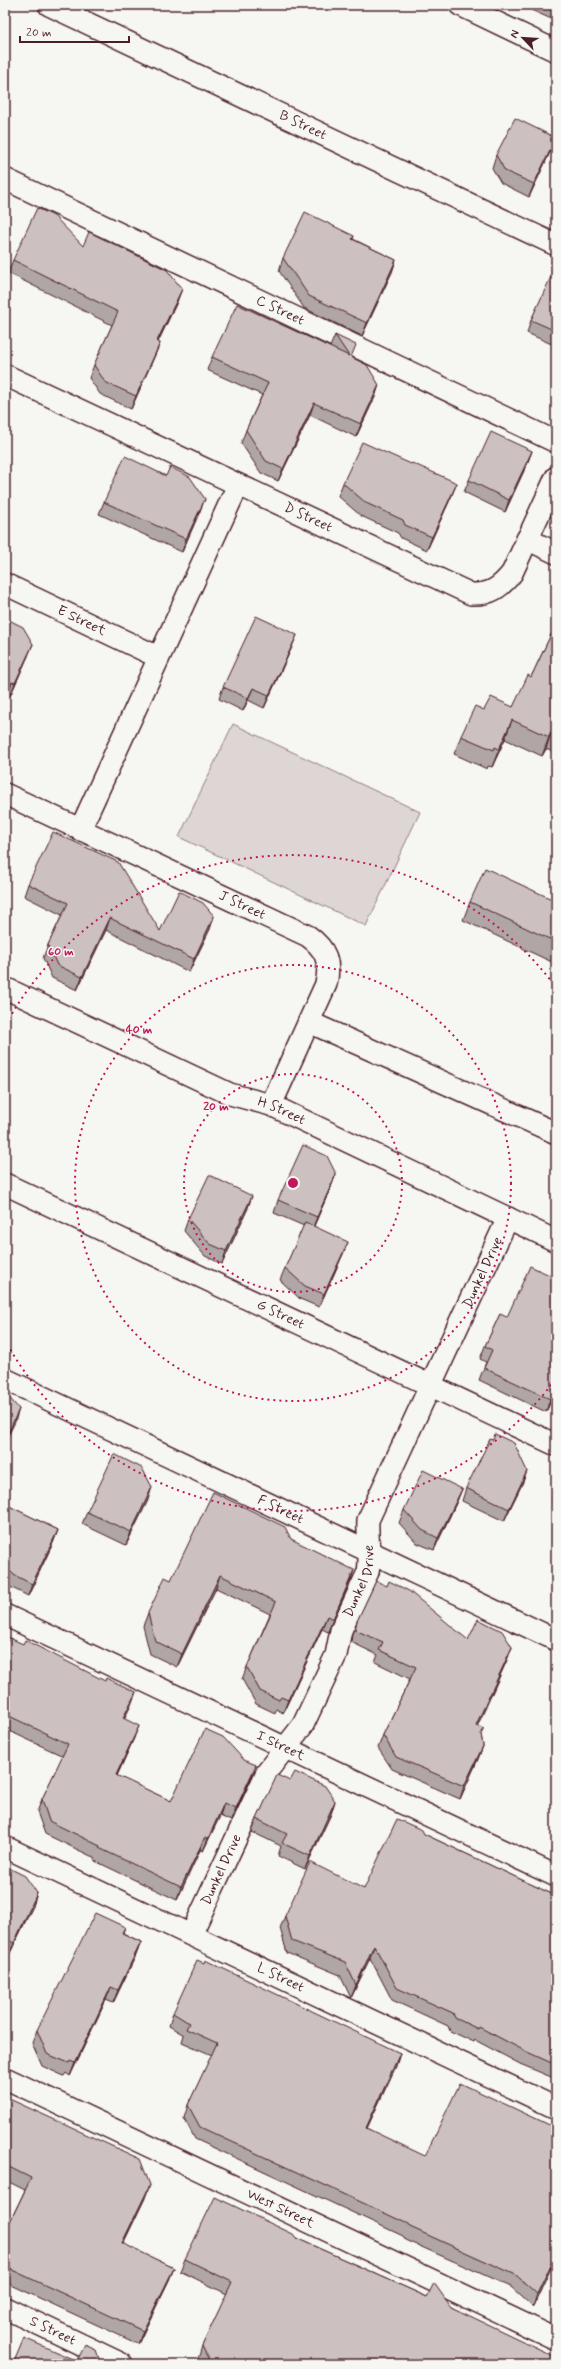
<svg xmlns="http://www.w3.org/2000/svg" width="561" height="2369" font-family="Mynerve,sans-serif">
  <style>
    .pitch { fill: #ddd6d5; stroke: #947a80 }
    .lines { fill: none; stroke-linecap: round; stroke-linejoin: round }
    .service-casing { stroke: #4a1f2b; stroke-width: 24 }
    .service { stroke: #f6f6f2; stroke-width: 21 }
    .wall { fill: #afa6a5; stroke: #4a1f2b }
    .shaded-wall { fill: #8f8786; stroke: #4a1f2b }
    .building { fill: #ccc1c0; stroke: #4a1f2b }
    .ring { fill: none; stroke: #c2185b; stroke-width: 2; stroke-dasharray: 2 4 }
    .labels { text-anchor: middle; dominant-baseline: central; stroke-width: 3; stroke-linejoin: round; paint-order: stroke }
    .street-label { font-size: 14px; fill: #4a1f2b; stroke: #f6f6f2 }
    .centre { fill: #c2185b; stroke: #f6f6f2; stroke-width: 2 }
    .ring-label { font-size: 12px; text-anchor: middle; font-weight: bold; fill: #c2185b; stroke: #f6f6f2; stroke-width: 3; stroke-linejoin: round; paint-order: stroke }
  </style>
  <rect width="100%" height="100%" fill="#f6f6f2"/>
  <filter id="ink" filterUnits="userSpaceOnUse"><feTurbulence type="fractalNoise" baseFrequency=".025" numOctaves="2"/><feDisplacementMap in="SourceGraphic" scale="8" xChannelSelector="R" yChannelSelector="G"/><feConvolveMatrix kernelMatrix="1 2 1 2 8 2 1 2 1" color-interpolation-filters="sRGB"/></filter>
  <g filter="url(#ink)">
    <path class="pitch" d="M233 724 420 812 366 926 179 837Z"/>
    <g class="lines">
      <g class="service-casing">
        <g id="service">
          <path id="s1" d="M49 5 556 245"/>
          <path d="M460 5 556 51"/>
          <path id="s2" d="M5 179 556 442"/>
          <path id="s3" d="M5 375 471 594C490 595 500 588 512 573L556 477"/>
          <path d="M527 539 556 553"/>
          <path id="s4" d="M5 584 158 657"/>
          <path id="s5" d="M5 794 308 936C326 949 331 962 326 984L271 1105"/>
          <path d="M80 830 238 485"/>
          <path id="s6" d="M5 988 230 1094 271 1105 556 1241"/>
          <path d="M309 1022 556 1133"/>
          <path id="s7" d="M5 1184 556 1445"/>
          <path id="s8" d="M5 1379 556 1640"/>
          <path id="s9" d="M5 1615 556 1876"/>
          <path id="s10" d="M5 1847 556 2108"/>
          <path id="s11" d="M191 1935 268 1770 303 1725 336 1655 341 1630 368 1572C371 1555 367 1538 368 1520L508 1218"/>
          <path id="s12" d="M5 2078 556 2339"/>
          <path id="s13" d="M5 2308 122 2364"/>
        </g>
      </g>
      <use href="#service" class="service"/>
    </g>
    <path class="wall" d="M527 5H556V21L531 10Z
      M551 150 529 197 501 183 492 168 496 155Z
      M354 236 353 239 396 260 392 272 362 336 304 308 279 271 283 258Z
      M83 246 177 302 158 342 160 343 155 355 131 409 100 394 89 378 94 365 112 325 8 273 13 260Z
      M556 269V346L527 333 531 320Z
      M335 335 352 357 379 385 375 397 356 437 310 415 278 481 261 473 241 443 246 430 262 395 207 370 212 357 330 347Z
      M532 451 527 464 505 512 464 492 469 480Z
      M166 476 200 511 182 552 99 514 104 502Z
      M343 483 452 495 427 550 401 538 398 533 361 516 338 496Z
      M5 618 28 656 10 696 7 694 5 699Z
      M556 624V753L546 749 542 756 505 739 492 767 488 766 487 769 454 754 461 736 484 710 513 707 531 677Z
      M292 647 264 708 248 700 243 711 219 699 223 687Z
      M28 884 160 931 214 916 210 929 189 972 106 930 77 990 52 978 43 958 48 945 62 915 24 896Z
      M556 901V964L463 920 470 902Z
      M336 1174 331 1187 314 1226 343 1254 319 1307 300 1299 280 1280 285 1268 304 1226 274 1213 278 1200Z
      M248 1208 222 1264 205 1256 184 1231 188 1219Z
      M500 1314 556 1390 546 1412 479 1380 486 1362 480 1359 485 1346Z
      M527 1471 522 1484 504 1521 462 1501 466 1488Z
      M462 1489 457 1501 434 1550 417 1543 399 1523 404 1510Z
      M148 1500 126 1545 82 1524 87 1512Z
      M5 1504 58 1530 53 1543 28 1596 10 1587 5 1583Z
      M291 1539 350 1583 328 1632 322 1629 283 1713 276 1709 275 1713 256 1704 242 1679 247 1667 270 1614 216 1588 177 1667 150 1654 143 1626 148 1613 171 1580Z
      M357 1621 512 1647 507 1660 477 1726 481 1735 483 1746 478 1759 460 1799 392 1769 378 1748 383 1735 410 1679 375 1662 378 1655 351 1642 352 1634Z
      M5 1636 131 1705 124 1719 134 1738 117 1776 171 1801 251 1778 231 1821 220 1816 203 1851 200 1850 177 1900 95 1861V1858L45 1834 37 1812 42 1799 63 1756 5 1729Z
      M335 1801 331 1814 305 1869 278 1856 281 1846 252 1832 257 1819Z
      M424 1834 556 1896V2079L520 2064 475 2040 474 2042 450 2031 448 2026 392 2000 370 1958 351 1998 340 1975 287 1953 280 1928 285 1916 364 1889Z
      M5 1866 37 1893 33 1906 9 1955 5 1954Z
      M125 1927 123 1933 141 1942 136 1955 113 2003 106 2000 70 2076 66 2073 64 2076 42 2066 32 2043 37 2030Z
      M173 2013 400 2053 396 2066 367 2128 556 2257 533 2307 511 2287 406 2240 403 2236 195 2139 184 2118 188 2105 212 2055 182 2042 184 2035 169 2026Z
      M5 2097 145 2198 123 2244 174 2268 169 2280 138 2344 5 2282V2232L25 2190 5 2180Z
      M296 2238 427 2297 451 2307 556 2364H200L198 2359 202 2346 227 2294 180 2271 185 2259Z"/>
    <path class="shaded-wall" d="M556 138 551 150 529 197 534 184Z
      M396 260 392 272 362 336 367 323Z
      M182 289 177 302 152 354 157 341Z
      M160 343 155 355 131 409 136 396Z
      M379 385 375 397 356 437 361 424Z
      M314 403 310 415 278 481 283 469Z
      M532 451 527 464 505 512 509 500Z
      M457 483 452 495 427 550 432 537Z
      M205 499 200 511 182 552 186 539Z
      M297 635 292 647 264 708 269 695Z
      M33 644 28 656 10 696 15 683Z
      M12 682 7 694 5 699V696Z
      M253 688 248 700 243 711 248 698Z
      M512 720 505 739 492 767 499 749Z
      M552 730 546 749 542 756 549 737Z
      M214 916 210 929 189 972 194 959Z
      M110 918 106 930 77 990 82 977Z
      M336 1174 331 1187 312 1230 317 1217Z
      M252 1196 248 1208 222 1264 226 1251Z
      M348 1242 343 1254 319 1307 324 1294Z
      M556 1387V1390L546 1412 550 1399Z
      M19 1409 15 1422 5 1442V1440Z
      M527 1471 522 1484 504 1521 509 1509Z
      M152 1487 148 1500 126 1545 131 1532Z
      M462 1489 457 1501 434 1550 438 1538Z
      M58 1530 53 1543 28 1596 32 1584Z
      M354 1570 350 1583 328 1632 333 1619Z
      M220 1575 216 1588 177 1667 182 1654Z
      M327 1616 322 1629 283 1713 288 1700Z
      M512 1647 507 1660 472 1738 476 1725Z
      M136 1692 131 1705 118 1731 123 1718Z
      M139 1726 134 1738 111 1788 116 1775Z
      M483 1746 478 1759 460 1799 464 1786Z
      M256 1765 251 1778 231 1821 236 1808Z
      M335 1801 331 1814 305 1869 310 1856Z
      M224 1803 220 1816 203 1851 208 1839Z
      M205 1837 200 1850 177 1900 181 1887Z
      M37 1893 33 1906 9 1955 14 1943Z
      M141 1942 136 1955 113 2003 118 1990Z
      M374 1945 370 1958 351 1998 356 1985Z
      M111 1987 106 2000 70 2076 75 2063Z
      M400 2053 396 2066 361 2141 366 2128Z
      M150 2185 145 2198 117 2256 122 2243Z
      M556 2254V2257L533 2307 537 2294Z
      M174 2268 169 2280 138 2344 143 2331Z"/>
    <path class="building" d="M515 118 556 138 534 184 505 171 496 155Z
      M37 208 54 216 83 246 89 232 167 270 182 289 157 341 160 343 136 396 105 382 94 365 118 312 13 260Z
      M305 212 354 236 352 239 396 260 367 323 309 296 283 258Z
      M555 268 556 269V331L531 320Z
      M237 304 349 356 335 335 356 345 351 357 367 365 379 385 361 424 314 403 283 469 266 461 246 430 268 383 212 357Z
      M491 432 532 451 509 500 469 480Z
      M362 442 411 464 412 463 457 483 432 537 405 525 403 520 366 503 343 483Z
      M125 456 166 476 170 467 190 477 205 499 186 539 104 502Z
      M256 616 297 635 269 695 253 688 248 698 223 687Z
      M5 618 23 627 33 644 15 683 12 682 5 696Z
      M556 624V732L552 730 549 737 512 720 499 749 495 747 494 750 461 736 475 706 484 710 491 697 513 707 528 675 531 677Z
      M53 832 118 862 160 931 179 891 203 903 214 916 194 959 110 918 82 977 57 965 48 945 68 903 28 884Z
      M485 868 556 901V942L470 902Z
      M303 1145 327 1156 336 1174 317 1217 278 1200Z
      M209 1175 252 1196 226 1251 210 1244 188 1219Z
      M305 1222 348 1242 324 1294 305 1286 285 1268Z
      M530 1266 556 1278V1387L550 1399 484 1368 492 1350 485 1346 500 1314 507 1317Z
      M5 1394 7 1395 19 1409 5 1440Z
      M495 1434 514 1443 527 1471 509 1509 466 1488 490 1439 493 1440Z
      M114 1454 142 1468 152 1487 131 1532 87 1512Z
      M423 1470 462 1489 438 1538 422 1530 404 1510Z
      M213 1492 285 1527 291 1539 354 1570 333 1619 327 1616 288 1700 281 1697 279 1700 260 1691 247 1667 276 1602 220 1575 182 1654 155 1641 148 1613 165 1577 171 1580Z
      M5 1504 58 1530 32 1584 14 1575 5 1566Z
      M376 1581 387 1586 389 1581 409 1591 468 1640 478 1619 502 1631 512 1647 476 1725 484 1729 481 1734 483 1746 464 1786 396 1757 383 1735 416 1667 379 1650 383 1642 355 1630 357 1621Z
      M5 1636 23 1644 25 1640 105 1681 106 1678 136 1692 123 1718 139 1726 116 1775 171 1801 205 1729 223 1737 244 1760 256 1765 236 1808 224 1803 208 1839 205 1837 181 1887 99 1848 100 1846 49 1821 42 1799 68 1744 5 1714Z
      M295 1772 325 1786 335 1801 310 1856 282 1843 287 1834 257 1819 277 1775 290 1781Z
      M397 1819 422 1830 424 1834 556 1896V2065L525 2051 479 2027 478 2029 455 2018 453 2013 397 1988 374 1945 356 1985 345 1962 292 1941 285 1916 310 1862 364 1889Z
      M5 1866 25 1876 37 1893 14 1943 10 1941 5 1950Z
      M95 1913 125 1927 122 1933 141 1942 118 1990 111 1987 75 2063 70 2061 69 2063 47 2054 37 2030Z
      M197 1960 204 1963 205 1960 400 2053 366 2128 425 2156 460 2083 556 2128V2254L537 2294 516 2275 410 2227 408 2224 200 2127 188 2105 217 2043 186 2029 189 2023 173 2013Z
      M5 2097 140 2159 150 2185 122 2243 174 2268 143 2331 8 2268 5 2262V2232L31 2178 5 2165Z
      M215 2197 293 2234 296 2238 427 2297 434 2283 451 2307 556 2357V2364H211L202 2346 232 2282 185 2259Z
      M24 2338 77 2361 85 2345 96 2350 101 2364H13Z"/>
  </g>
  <g class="ring">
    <circle cx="293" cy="1183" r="109"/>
    <circle cx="293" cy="1183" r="218"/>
    <path d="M555 1380A328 328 0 0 1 6 1342M6 1024A328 328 0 0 1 555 986"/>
  </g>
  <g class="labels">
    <g class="street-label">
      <text stroke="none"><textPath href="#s1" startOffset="281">B Street</textPath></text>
      <text stroke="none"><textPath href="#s2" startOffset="305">C Street</textPath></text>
      <text stroke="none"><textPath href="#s3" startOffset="335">D Street</textPath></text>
      <text stroke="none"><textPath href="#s4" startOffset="85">E Street</textPath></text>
      <text stroke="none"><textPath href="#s5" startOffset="262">J Street</textPath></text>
      <text stroke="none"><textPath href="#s6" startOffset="303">H Street</textPath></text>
      <text stroke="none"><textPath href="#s11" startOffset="731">Dunkel Drive</textPath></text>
      <text stroke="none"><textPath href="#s7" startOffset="305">G Street</textPath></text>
      <text stroke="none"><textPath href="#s8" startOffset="305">F Street</textPath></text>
      <text stroke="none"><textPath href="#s11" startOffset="395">Dunkel Drive</textPath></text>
      <text stroke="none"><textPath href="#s9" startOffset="305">I Street</textPath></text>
      <text stroke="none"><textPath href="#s11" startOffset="72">Dunkel Drive</textPath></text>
      <text stroke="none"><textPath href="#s10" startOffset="305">L Street</textPath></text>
      <text stroke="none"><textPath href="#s12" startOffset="305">West Street</textPath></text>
      <text stroke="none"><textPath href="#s13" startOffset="53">S Street</textPath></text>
    </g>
  </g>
  <circle cx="293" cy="1183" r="6" class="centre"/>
  <g class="ring-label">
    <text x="61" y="955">60 m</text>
    <text x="139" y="1033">40 m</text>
    <text x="216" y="1110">20 m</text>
  </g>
  <rect width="561" height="2369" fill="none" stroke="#f6f6f2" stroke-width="20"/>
  <rect x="10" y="10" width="541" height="2349" fill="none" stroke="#4a1f2b" stroke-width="1.5" filter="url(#ink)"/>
  <g transform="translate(523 38) rotate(295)" stroke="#f6f6f2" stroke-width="3" paint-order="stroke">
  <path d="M0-3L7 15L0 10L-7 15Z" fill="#4a1f2b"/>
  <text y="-6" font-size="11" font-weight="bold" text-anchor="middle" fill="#4a1f2b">N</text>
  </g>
  <path d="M20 36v6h109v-6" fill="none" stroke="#4a1f2b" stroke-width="2"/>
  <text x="26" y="36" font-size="12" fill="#4a1f2b" stroke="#f6f6f2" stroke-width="3" paint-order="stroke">20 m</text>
</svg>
